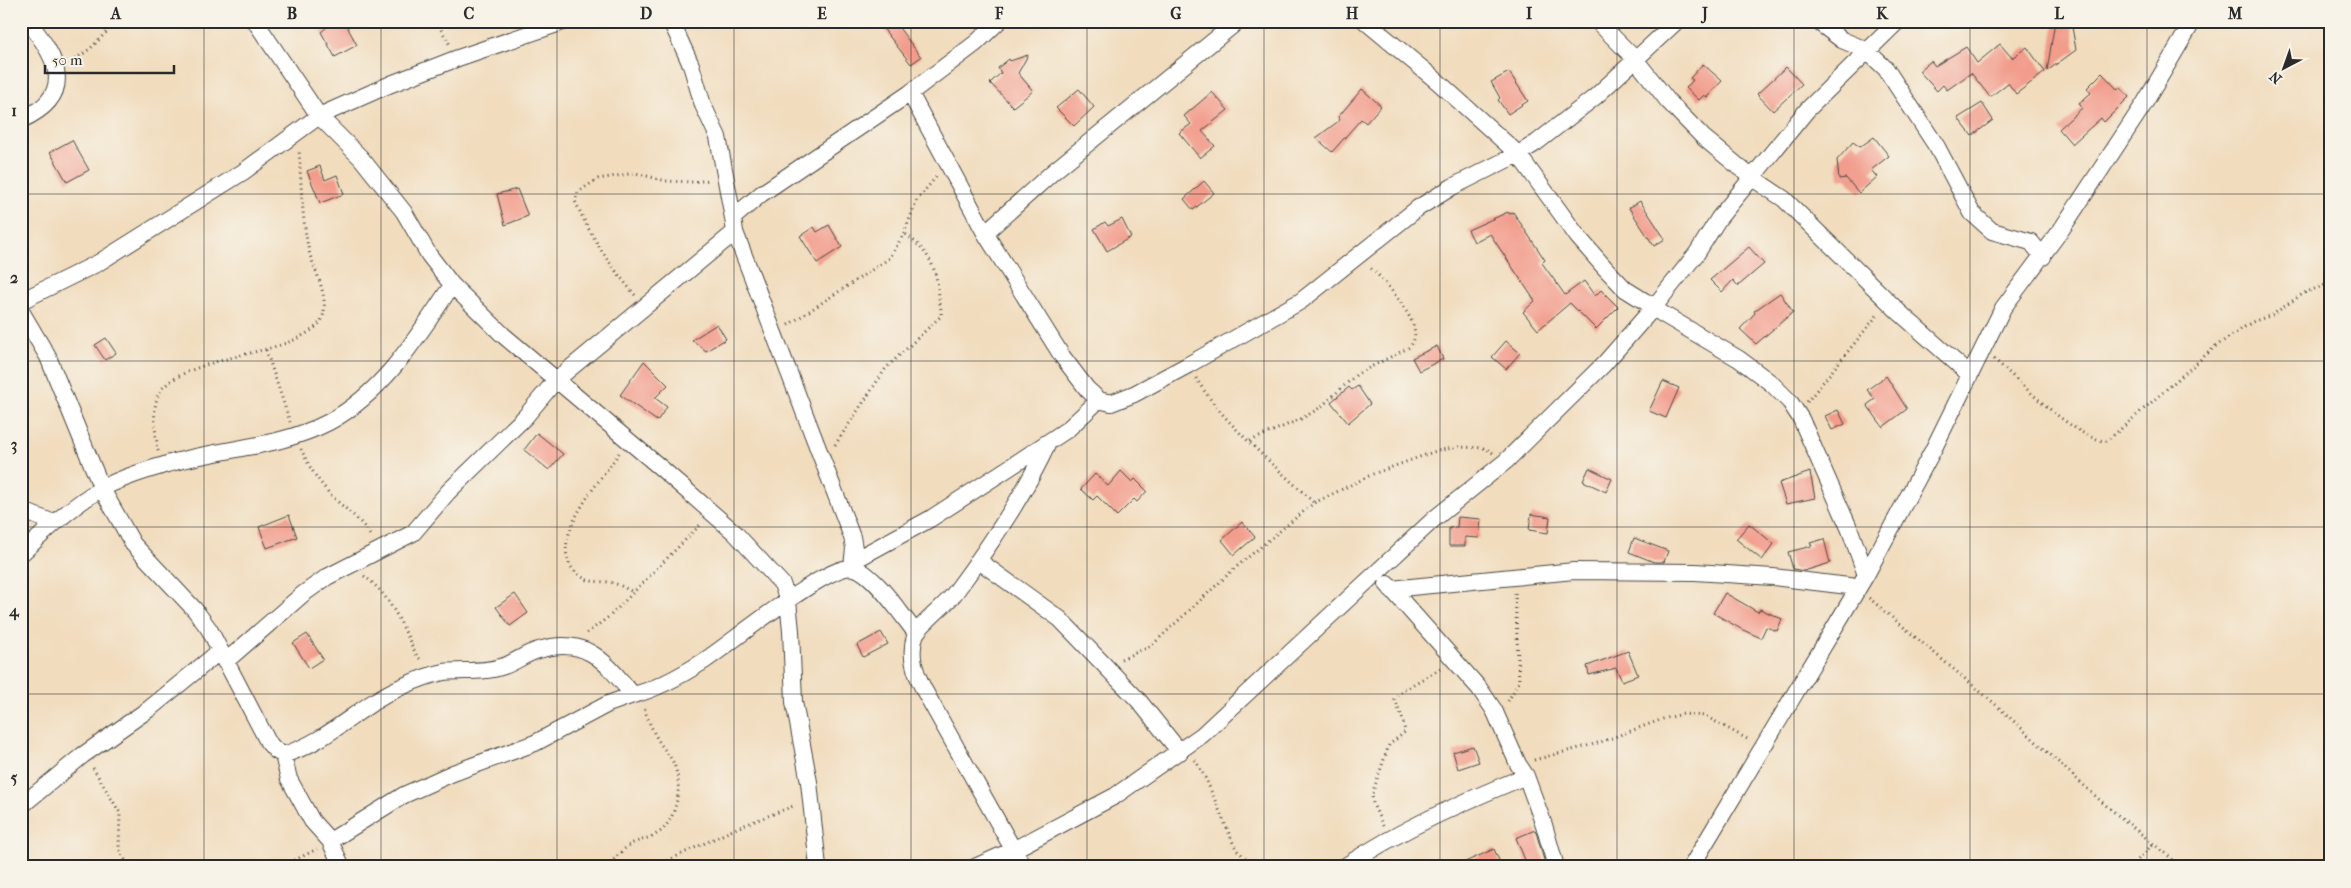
<svg xmlns="http://www.w3.org/2000/svg" width="2351" height="888" font-family="'IM FELL French Canon',serif">
  <style>
    .building { fill: #f29c8c }
    .lines { fill: none; stroke-linecap: round; stroke-linejoin: round }
    .street-casing { stroke: #494641; stroke-width: 18 }
    .path { stroke: #494641; stroke-width: 3; stroke-dasharray: 1 4; stroke-linecap: butt }
    .street { stroke: #fff; stroke-width: 16 }
    .grid { fill: none; stroke: #2b2b2b; stroke-width: 1; stroke-opacity: 0.55 }
    .neatline { fill: none; stroke: #2b2b2b; stroke-width: 2 }
    .grid-label { font-size: 16px; text-anchor: middle; font-weight: bold; fill: #2b2b2b }
  </style>
  <rect width="100%" height="100%" fill="#f7f3e8"/>
  <filter id="ink" filterUnits="userSpaceOnUse"><feTurbulence type="fractalNoise" baseFrequency=".02" numOctaves="2"/><feDisplacementMap in="SourceGraphic" scale="10" xChannelSelector="R" yChannelSelector="G"/><feConvolveMatrix kernelMatrix="1 2 1 2 8 2 1 2 1" color-interpolation-filters="sRGB"/></filter>
  <filter id="wash" filterUnits="userSpaceOnUse"><feTurbulence type="fractalNoise" baseFrequency=".0096" numOctaves="4" result="noise"/><feDisplacementMap in="SourceGraphic" scale="20" xChannelSelector="R" yChannelSelector="G"/><feGaussianBlur stdDeviation="1.12" result="paint"/><feColorMatrix in="noise" values="0 0 0 0 0 0 0 0 0 0 0 0 0 0 0 0 0 1.4 0 .05"/><feComposite in="paint" operator="in"/></filter>
  <g filter="url(#wash)">
    <rect width="100%" height="100%" fill="#f1dcbd"/>
    <g id="blocks">
      <path class="building" d="M334 21H344L357 45 335 57 321 32Z
        M890 21H894L921 57 911 64 882 27Z
        M2055 21H2071L2076 50 2047 71Z
        M2000 44 2012 58 2027 47 2045 72 2016 94 2008 83 1990 97 1971 73 1947 90 1943 85 1937 91 1919 71 1931 61 1935 66 1966 47 1977 63Z
        M1028 55 1018 73 1033 91 1013 107 990 83 1001 73 998 68 1009 59 1010 61Z
        M1703 64 1722 81 1707 97 1704 95 1699 100 1686 88 1693 80 1690 78Z
        M1786 67 1802 84 1773 111 1757 94Z
        M1509 72 1528 101 1508 114 1498 100 1500 98 1491 82Z
        M2102 73 2117 89 2120 87 2129 97 2104 122 2101 118 2072 144 2059 129 2082 108 2079 103 2091 93 2087 88Z
        M1079 89 1094 107 1074 126 1056 108Z
        M1362 89 1381 106 1366 123 1361 119 1332 152 1316 138 1340 120 1338 117Z
        M1212 92 1228 110 1202 131 1215 146 1200 158 1179 133 1191 124 1184 116Z
        M1982 103 1993 120 1972 136 1958 118Z
        M1874 137 1889 156 1871 170 1877 177 1859 193 1846 178 1839 179 1837 160 1853 142 1860 147Z
        M72 140 89 170 67 182 50 152Z
        M320 166 325 180 337 175 344 194 320 203 307 171Z
        M1204 181 1214 193 1193 210 1184 199Z
        M517 189 528 216 505 225 497 194Z
        M1640 201 1665 239 1654 246 1629 208Z
        M1508 212 1509 214 1513 212 1545 260 1542 263 1565 295 1584 281 1595 296 1601 290 1618 307 1596 329 1570 303 1538 330 1523 312 1535 301 1490 234 1474 242 1468 230Z
        M1122 219 1131 237 1107 251 1094 229 1105 222 1108 226Z
        M829 225 842 247 817 263 800 236 814 227 817 232Z
        M1749 247 1764 264 1738 286 1733 280 1722 292 1710 280Z
        M1780 293 1793 312 1756 344 1740 329 1755 313 1754 311Z
        M717 324 726 339 706 351 692 340Z
        M106 338 116 353 105 360 95 345Z
        M1506 341 1520 353 1506 369 1492 357Z
        M1437 346 1443 359 1419 371 1412 358Z
        M644 361 668 385 655 398 667 407 657 421 620 395Z
        M1886 376 1907 409 1883 427 1867 405 1875 399 1867 390Z
        M1663 381 1679 388 1666 418 1649 411Z
        M1358 386 1370 404 1348 423 1331 402 1349 387 1352 390Z
        M1838 410 1845 424 1832 430 1825 416Z
        M537 433 563 454 549 470 524 450Z
        M1589 468 1612 479 1606 492 1583 481Z
        M1121 471 1132 482 1135 479 1147 491 1137 502 1134 499 1117 516 1097 496 1093 500 1081 489 1095 474 1108 486Z
        M1810 472 1815 498 1786 504 1779 483Z
        M1531 514 1550 517 1548 533 1529 530Z
        M289 515 297 537 267 548 259 527Z
        M1458 517 1481 519 1479 538 1465 537V546H1449V528L1457 527Z
        M1242 522 1255 537 1234 555 1222 540Z
        M1749 524 1774 544 1762 560 1736 539Z
        M1634 538 1668 551 1664 562H1654L1629 552Z
        M1824 539 1830 563 1804 571 1793 569 1788 552 1812 546 1810 543Z
        M1725 593 1758 612 1760 609 1782 619 1777 631 1766 627 1761 638 1743 630 1713 613Z
        M515 594 528 613 510 626 496 607Z
        M881 632 888 644 863 657 857 645Z
        M307 634 323 659 309 668 293 643Z
        M1628 651 1638 675 1622 681 1616 668 1589 675 1587 666Z
        M1473 746 1479 762 1458 769 1453 752Z
        M1535 830 1536 832 1546 867H1528L1516 838Z
        M1494 849 1502 867H1454Z"/>
    </g>
  </g>
  <g filter="url(#ink)">
    <use href="#blocks" fill-opacity="0" stroke="#494641" stroke-width="1"/>
    <g class="lines">
      <g class="street-casing">
        <path id="street" d="M255 21 319 116 361 158 404 212 429 255 452 285 503 335 661 468 735 533 782 584 788 601 791 631 794 702 809 782 818 867
          M671 21 691 65 703 105 718 137 733 218
          M1365 21 1437 81 1518 154 1578 237 1605 268 1625 289 1654 307 1661 313 1739 359 1771 383 1790 402 1801 419 1850 530 1866 575
          M1597 21 1635 59 1668 101 1704 138 1751 177 1784 199 1899 312 1969 374
          M1817 21 1842 40 1866 50 1886 69 1937 147 1972 213 1992 231 2031 242 2043 257
          M910 93 985 233 1062 356 1087 389 1099 400 1111 403 1134 394 1188 365 1301 301 1418 208 1452 187 1518 154 1536 143 1595 97 1677 21
          M21 120C77 95 58 59 28 21
          M985 233 1054 171 1238 21
          M21 301 98 263 243 172 319 116 391 84 458 58 566 21
          M21 311 48 357 102 489 133 544 195 610 209 629 268 742 275 750 283 755C330 741 358 706 401 687 414 681 429 675 444 672 464 670 485 673 504 666 516 662 526 653 539 650 587 635 606 663 633 695 658 689 682 675 704 661 729 645 830 561 854 568 873 572 903 617 916 633
          M21 510 54 523
          M21 554C46 531 71 506 101 489 115 481 144 471 161 466 216 448 277 449 329 422 384 392 418 336 452 285
          M853 561 930 519 1018 462 1068 429 1099 400
          M979 561 1060 619 1139 701 1180 752
          M852 567 854 548 852 537 735 232 733 218 761 194 910 93 976 43 999 21
          M1387 584 1479 688 1494 710 1518 764 1526 776 1544 825 1556 867
          M1391 589 1574 571 1695 572 1773 577 1857 587
          M225 662 303 594 327 577 413 533 448 492 525 417 556 380 735 232
          M283 755 289 779 312 821 330 841 342 867
          M21 806 83 755 149 709 220 651
          M330 841 404 795 453 773 535 743 608 704 633 695
          M975 867 1013 850 1115 796 1202 735 1434 519 1506 461 1604 364 1654 307 1697 253 1719 218 1807 110 1898 21
          M1023 867 924 690C915 672 909 656 915 636 918 626 946 605 954 594 989 547 1024 496 1048 443
          M1344 867C1401 829 1463 802 1526 776
          M1691 867 1866 575 1933 450 2003 308 2061 230 2144 104 2193 21"/>
      </g>
      <path class="path" d="M436 21 450 45
        M804 21H806
        M71 62 91 48 117 21
        M635 295C609 264 592 239 575 201L578 192 598 179 635 173 666 181 693 182 710 180
        M788 325 890 258 904 233 917 200 936 177
        M266 350 290 422
        M1994 359C2018 380 2077 441 2107 441L2216 346 2252 322 2272 315 2304 293 2330 283
        M1196 378C1224 425 1275 465 1314 503
        M1807 402 1879 313
        M1250 441 1303 418 1321 407 1357 374 1410 347C1414 341 1416 335 1414 328 1411 313 1382 276 1369 267
        M835 445 886 368 941 316C942 309 939 303 939 296 936 265 929 252 904 233
        M301 449C308 465 318 481 331 495 344 509 362 519 371 537
        M158 451C156 434 152 415 157 398 169 362 264 355 296 339 304 335 316 329 321 321 331 302 316 273 310 255 302 224 301 181 299 149
        M619 453C601 481 537 549 582 577 590 583 599 581 608 582 617 583 625 588 633 592
        M364 576C392 596 402 627 417 656L422 661
        M1869 598 1995 704 2103 803 2182 867
        M587 633 610 616 701 524
        M1121 659 1151 646 1235 568 1314 503 1373 474 1436 451 1459 447 1485 448 1493 453
        M1508 701 1519 682 1515 593
        M1195 760 1206 779 1234 845 1238 851 1255 867
        M1534 760 1598 743 1663 719 1683 714 1705 716 1749 740
        M93 768 120 813 119 849 129 867
        M1383 826 1373 804 1372 794 1389 745 1405 732 1403 720 1395 700 1398 695 1403 690 1442 668
        M281 867 317 849
        M607 867C615 859 623 848 633 843 643 839 652 838 661 831 676 818 682 789 676 770 673 758 664 750 658 740 652 730 648 719 644 708
        M654 867 737 828 796 805
        M1906 867H1930
        M2131 867 2153 844"/>
      <use href="#street" class="street"/>
    </g>
  </g>
  <path class="grid" d="M204 21V867M381 21V867M557 21V867M734 21V867M911 21V867M1087 21V867M1264 21V867M1440 21V867M1617 21V867M1794 21V867M1970 21V867M2147 21V867M21 194H2330M21 361H2330M21 527H2330M21 694H2330"/>
  <rect width="2351" height="888" fill="none" stroke="#f7f3e8" stroke-width="55"/>
  <g transform="translate(2284 68) rotate(221)" stroke="#f7f3e8" stroke-width="4" paint-order="stroke">
  <path d="M0-4L9 19L0 12L-9 19Z" fill="#2b2b2b"/>
  <text y="-8" font-size="14" font-weight="bold" text-anchor="middle" fill="#2b2b2b">N</text>
  </g>
  <path d="M45 65v8h129v-8" fill="none" stroke="#2b2b2b" stroke-width="2.5"/>
  <text x="52" y="65" font-size="15" fill="#2b2b2b" stroke="#f7f3e8" stroke-width="4" paint-order="stroke">50 m</text>
  <rect x="28" y="28" width="2296" height="832" class="neatline"/>
  <g class="grid-label">
    <text x="116" y="19">A</text>
    <text x="292" y="19">B</text>
    <text x="469" y="19">C</text>
    <text x="646" y="19">D</text>
    <text x="822" y="19">E</text>
    <text x="999" y="19">F</text>
    <text x="1176" y="19">G</text>
    <text x="1352" y="19">H</text>
    <text x="1529" y="19">I</text>
    <text x="1705" y="19">J</text>
    <text x="1882" y="19">K</text>
    <text x="2059" y="19">L</text>
    <text x="2235" y="19">M</text>
    <text x="14" y="116">1</text>
    <text x="14" y="283">2</text>
    <text x="14" y="450">3</text>
    <text x="14" y="616">4</text>
    <text x="14" y="783">5</text>
  </g>
</svg>
